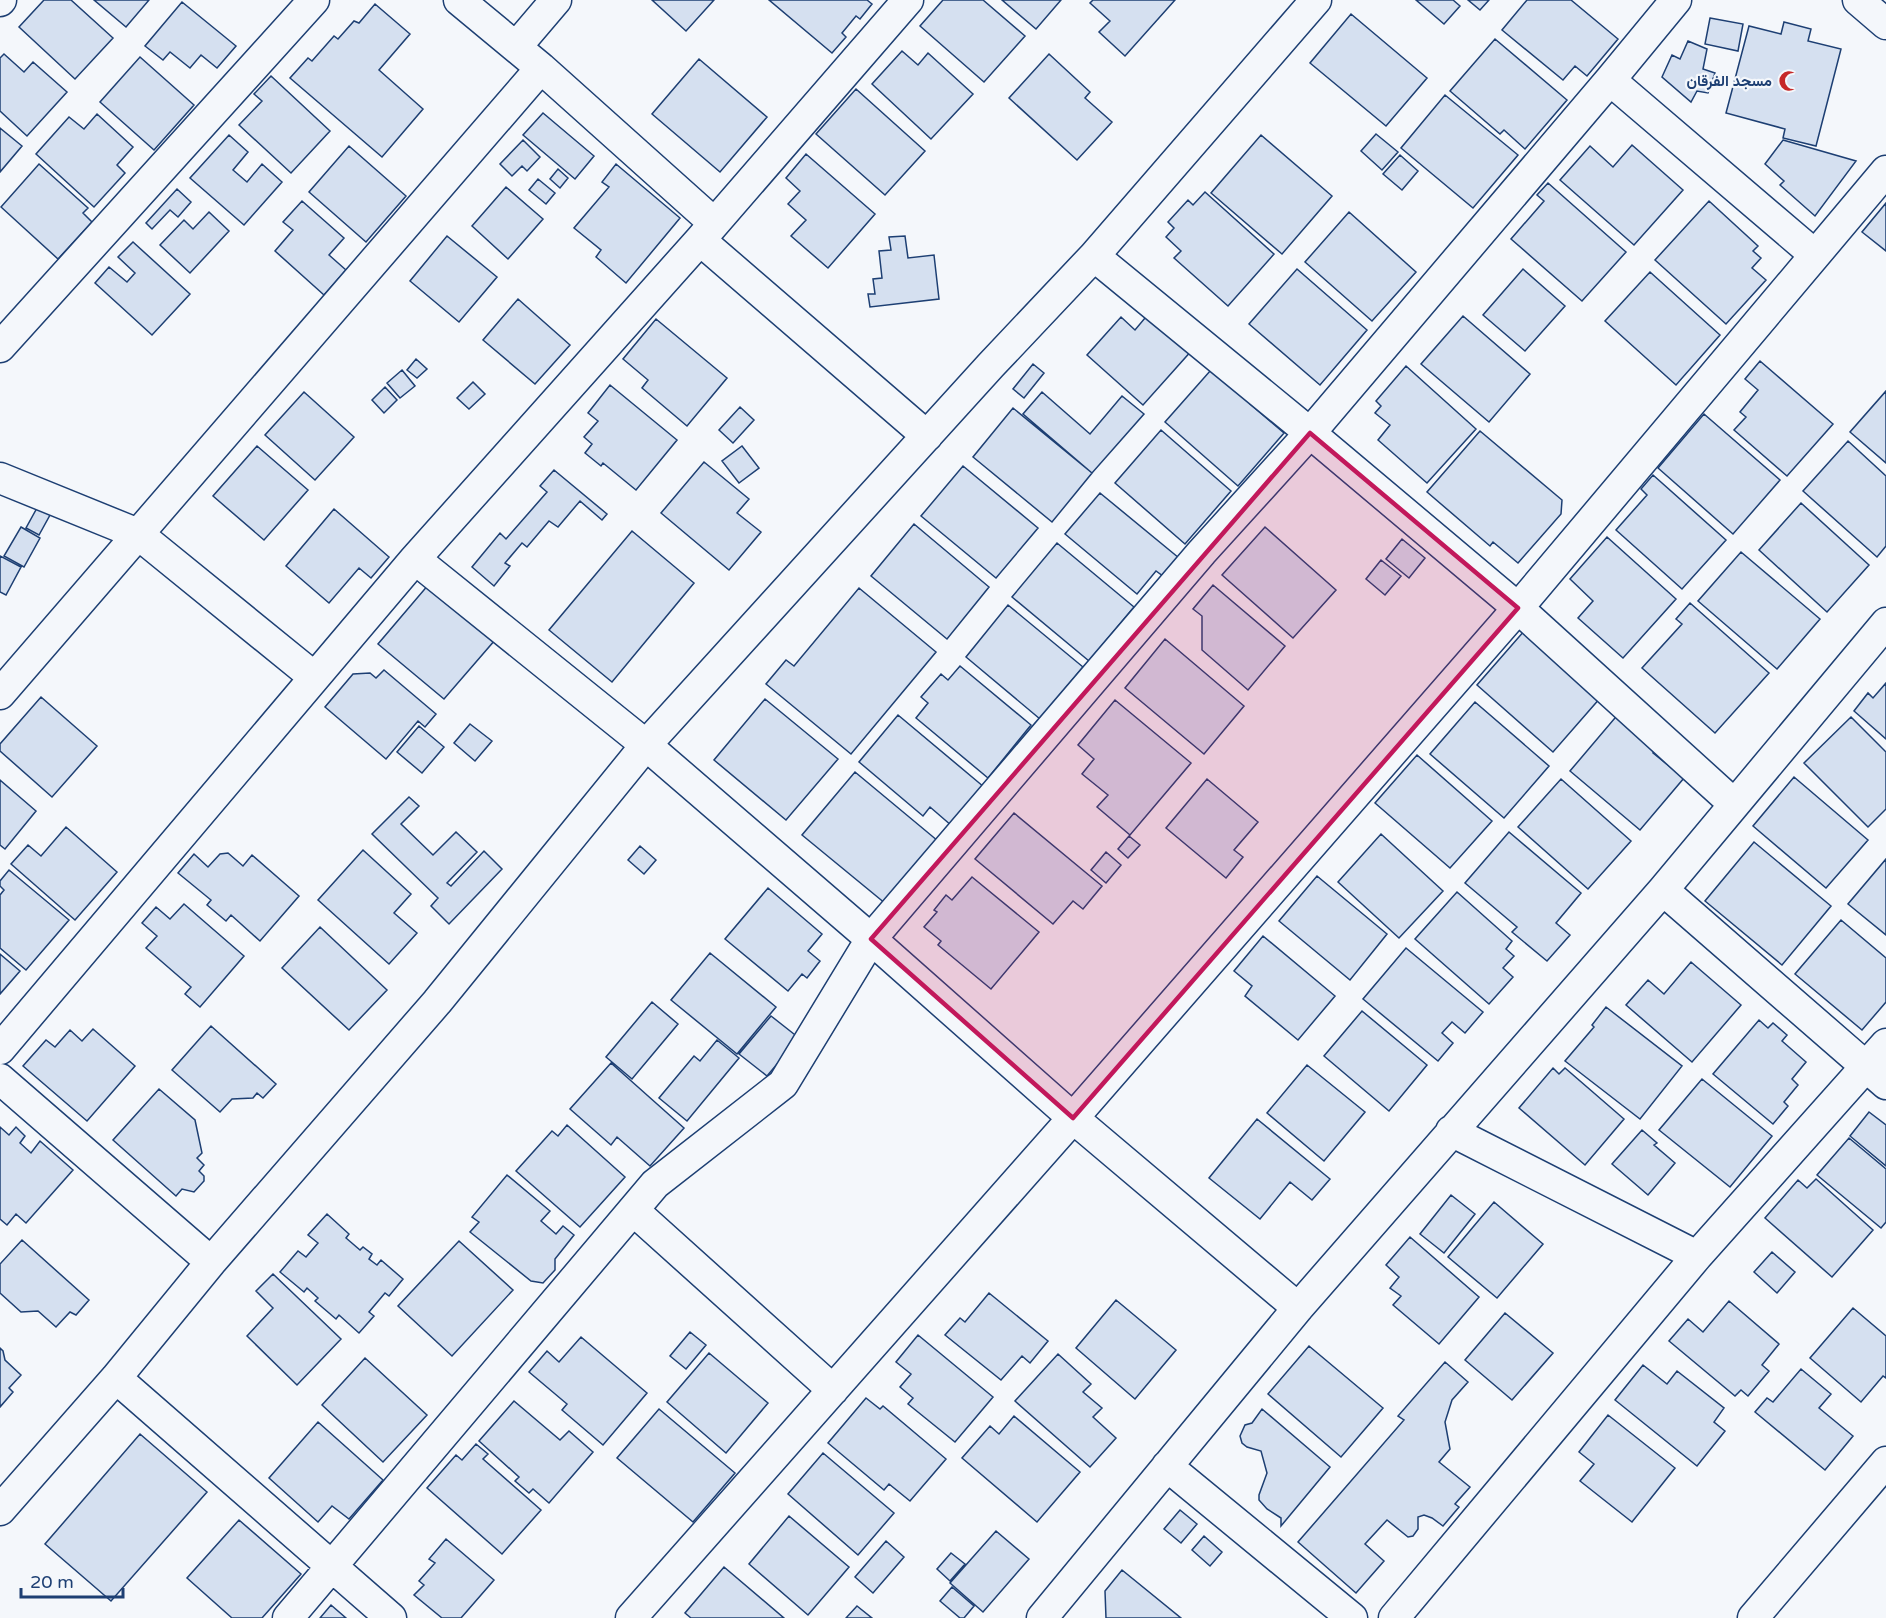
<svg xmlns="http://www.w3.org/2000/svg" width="1886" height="1618" font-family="'Varela Round',Vazirmatn,sans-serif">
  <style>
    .building { fill: #d5e0f0; stroke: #1d3f73; stroke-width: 1.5 }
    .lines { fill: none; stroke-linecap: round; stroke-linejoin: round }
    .street-casing { stroke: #1d3f73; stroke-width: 33 }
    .street { stroke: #f4f7fb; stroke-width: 30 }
    .marked { fill: #c2185b; fill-opacity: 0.2; stroke: #c2185b; stroke-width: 4.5; stroke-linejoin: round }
    .labels { text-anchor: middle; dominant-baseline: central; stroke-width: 4.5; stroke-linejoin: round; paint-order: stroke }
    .poi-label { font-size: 15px; font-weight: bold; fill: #1d3f73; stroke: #f4f7fb; text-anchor: end }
  </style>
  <rect width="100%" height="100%" fill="#f4f7fb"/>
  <path class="building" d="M44 0H71L113 38 75 79 19 27Z
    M94 0H149L126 27Z
    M652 0H714L686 31Z
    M769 0H867L872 4 860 19 856 16 842 33 846 37 832 53Z
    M943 0H983L1025 36 984 82 920 26Z
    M1002 0H1061L1036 29Z
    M1093 0H1175L1125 56 1099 32 1110 21 1090 3Z
    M1416 0H1453L1460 6 1444 24Z
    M1468 0H1489L1480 10Z
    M1527 0H1571L1618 39 1587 76 1575 66 1563 80 1502 30Z
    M182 2 236 46 217 68 201 55 190 68 170 52 163 60 145 46Z
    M375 4 410 34 379 70 423 109 382 157 290 78 308 58 312 61 334 36 338 39 354 21 359 23Z
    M1351 14 1427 78 1386 126 1310 63Z
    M1710 18 1743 24 1738 51 1705 44Z
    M1784 22 1811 29 1808 41 1841 49 1816 146 1783 138 1785 129 1726 113 1749 26 1781 34Z
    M1495 39 1567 100 1525 149 1504 130 1500 134 1450 91Z
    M1688 41 1707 49 1703 69 1715 73 1708 93 1697 91 1691 102 1662 77 1672 55 1680 59Z
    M902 51 918 65 928 53 973 94 931 139 872 84Z
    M4 54 24 72 33 62 67 92 27 136 0 111V58Z
    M1049 54 1090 92 1085 98 1112 122 1077 160 1009 98Z
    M140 57 194 105 154 150 100 102Z
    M699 59 767 117 720 172 652 114Z
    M271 76 330 131 291 173 239 125 262 101 254 94Z
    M856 89 925 151 885 195 816 134Z
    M1445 95 1518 155 1473 208 1401 148Z
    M543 113 594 156 575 179 523 135Z
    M97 114 133 147 117 165 125 173 94 207 36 154 69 117 84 129Z
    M0 128 22 146 0 172Z
    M1376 134 1398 152 1382 170 1361 151Z
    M229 135 248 152 233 170 247 182 262 164 282 182 244 225 190 178Z
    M1261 135 1332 196 1282 254 1211 193Z
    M523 140 540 157 527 171 522 166 512 176 500 164Z
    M1783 140 1856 161 1815 216 1780 185 1784 181 1765 164Z
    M1632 145 1683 190 1634 245 1560 180 1590 146 1613 167Z
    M349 146 406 196 366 242 309 192Z
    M806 154 875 214 828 268 791 236 806 220 788 204 800 191 786 178Z
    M1400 155 1418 171 1402 190 1383 174Z
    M39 164 88 208 83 213 92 222 58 259 1 207Z
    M616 164 680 218 626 283 596 257 601 250 574 228 609 187 602 182Z
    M558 169 568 178 560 188 550 179Z
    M538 179 555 193 546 204 529 190Z
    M1548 183 1626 252 1582 301 1511 239 1544 201 1537 195Z
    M506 187 543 219 508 259 472 226Z
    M177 189 191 202 178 217 170 210 152 229 146 223Z
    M1205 192 1274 254 1228 306 1174 258 1181 251 1166 237 1174 228 1168 222 1188 200 1193 205Z
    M302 201 344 238 329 255 346 270 324 295 275 251 293 230 283 222Z
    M1709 201 1758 246 1753 251 1761 258 1752 268 1766 280 1726 324 1655 260Z
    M1886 203V251L1862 232Z
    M209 212 229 231 190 273 160 245 184 220 193 229Z
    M1349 212 1416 272 1372 321 1305 262Z
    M447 236 497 277 459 322 410 281Z
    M905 236 908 258 934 255 939 299 870 307 868 294H875L873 279 882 278 879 251 891 250 889 237Z
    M133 242 190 294 152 335 95 283 109 267 127 282 135 273 118 257Z
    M1297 269 1367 330 1320 385 1249 324Z
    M1523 269 1565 306 1525 351 1483 315Z
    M1650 272 1720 335 1676 385 1605 321Z
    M518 299 570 345 535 384 483 340Z
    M1150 312 1193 349 1143 405 1087 355 1121 317 1135 330Z
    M1463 316 1530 374 1489 422 1421 364Z
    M656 319 727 378 687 426 642 388 648 380 623 359Z
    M416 359 427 369 417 378 407 370Z
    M1760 361 1833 424 1787 476 1734 430 1746 417 1740 412 1758 390 1745 379Z
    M1218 362 1256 396 1250 404 1284 433 1238 486 1165 422Z
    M1033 364 1044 373 1024 398 1013 389Z
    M1406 366 1476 429 1427 483 1378 440 1390 425 1375 413 1381 406 1376 401Z
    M402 370 415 386 400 398 387 383Z
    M473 382 485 394 469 409 457 398Z
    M610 385 677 440 636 490 603 463 601 466 585 453 592 444 584 437 598 421 588 413Z
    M385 387 397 400 384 413 372 400Z
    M1886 391V463L1850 432Z
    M304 392 354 437 315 480 265 435Z
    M1042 392 1090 434 1122 396 1144 414 1092 473 1023 414Z
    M740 407 754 420 733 443 719 430Z
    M1013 408 1092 473 1052 522 973 457Z
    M1704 414 1780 480 1733 534 1658 468Z
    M1161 430 1231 491 1185 544 1115 483Z
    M1480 431 1562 500 1561 514 1518 563 1493 542 1490 546 1427 492Z
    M1848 441 1886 476V546L1877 557 1803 491Z
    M257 446 308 490 264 540 213 496Z
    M742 446 759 468 739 483 722 461Z
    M704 462 749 499 737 513 761 532 729 570 661 513Z
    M963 466 1038 528 996 578 921 516Z
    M554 470 607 514 602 520 580 501 558 527 549 521 527 547 522 543 505 563 510 566 494 586 472 567 500 533 506 539 547 492 540 486Z
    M1653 475 1726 540 1682 589 1616 530 1647 495 1641 489Z
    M1100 493 1179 558 1163 576 1156 571 1137 594 1065 534Z
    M1801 503 1869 565 1827 612 1759 550Z
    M37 508 50 515 39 535 26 528Z
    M334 509 389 557 371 578 359 568 329 603 286 566Z
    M914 524 989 587 947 639 871 576Z
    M21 527 40 538 24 567 4 556Z
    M1265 527 1336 590 1293 638 1222 575Z
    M632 531 694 583 612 682 549 630Z
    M1607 537 1676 599 1623 658 1578 618 1593 601 1570 579Z
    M1402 539 1425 558 1409 578 1386 559Z
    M1057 543 1134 607 1089 661 1012 597Z
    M1741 552 1820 619 1777 669 1698 601Z
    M0 556 21 567 6 595 0 592Z
    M1381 560 1401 576 1385 595 1366 579Z
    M429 584 495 640 444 699 378 644Z
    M1213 585 1285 646 1248 690 1202 650V616L1193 609Z
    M859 588 936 652 851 754 766 684 786 660 794 666Z
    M1690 603 1769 673 1715 733 1642 668 1682 624 1676 619Z
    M1008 605 1083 667 1040 719 966 657Z
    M1525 630 1601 697 1553 752 1477 685Z
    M1165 639 1244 706 1204 754 1125 688Z
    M960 666 1031 725 988 778 916 718 928 703 921 697 941 674 948 680Z
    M384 670 436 714 425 727 418 721 386 759 325 707 353 674 370 673 376 678Z
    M1886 683V739L1854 711 1868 693 1873 698Z
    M41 697 97 746 52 797 0 751V744Z
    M765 699 838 759 786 820 714 760Z
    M1115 700 1191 763 1130 835 1097 807 1108 795 1082 774 1094 759 1078 745Z
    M1475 702 1549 766 1504 818 1430 754Z
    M1620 712 1659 746 1653 753 1684 778 1640 830 1570 771Z
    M898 715 984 787 952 826 930 807 923 816 859 762Z
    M1851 717 1886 752V809L1868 827 1804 763Z
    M470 724 492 741 475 761 454 743Z
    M419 726 444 747 422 773 397 752Z
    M1417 755 1492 821 1450 868 1375 803Z
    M855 772 938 841 886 904 802 835Z
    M1794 777 1868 840 1826 888 1753 826Z
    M1207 779 1258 822 1234 850 1243 857 1226 878 1166 828Z
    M1561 779 1631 841 1588 889 1518 827Z
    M0 780 36 811 5 849 0 845Z
    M409 797 419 806 401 824 433 855 456 832 477 852 447 883 451 886 484 851 502 869 449 924 431 906 438 898 372 834Z
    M1014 813 1102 886 1083 909 1073 901 1053 924 975 859Z
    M66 827 117 872 75 920 11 864 28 845 41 856Z
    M1509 832 1581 893 1556 923 1570 935 1547 961 1512 932 1517 927 1465 883Z
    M1381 834 1443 891 1399 938 1338 882Z
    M1129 836 1140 845 1128 858 1118 849Z
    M1754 842 1831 906 1782 965 1705 901Z
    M640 846 656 860 644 874 628 860Z
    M363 850 411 894 394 913 417 933 389 964 318 900Z
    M1106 852 1121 865 1106 883 1091 870Z
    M228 853 243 866 252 855 299 896 260 941 231 915 226 921 207 905 211 900 178 873 194 854 208 867 220 854Z
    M1886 859V935L1848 904Z
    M9 870 69 920 26 970 0 948V895L4 890 0 886V881Z
    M1317 876 1387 934 1350 980 1279 921Z
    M972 877 1039 932 991 989 938 945 941 941 924 927 937 912 934 910 946 895 952 900Z
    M768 888 822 934 808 951 820 961 807 978 802 974 788 991 725 939Z
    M1457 892 1512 941 1506 949 1514 956 1503 968 1513 977 1489 1004 1415 939Z
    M184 904 244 956 200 1007 185 994 191 987 146 948 157 936 142 923 156 907 170 919Z
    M1841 920 1886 958V1002L1862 1030 1795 974Z
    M320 927 387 990 349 1030 282 968Z
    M1263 936 1335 996 1298 1040 1245 996 1252 986 1234 971Z
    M1406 948 1483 1012 1465 1033 1452 1022 1442 1033 1453 1043 1438 1061 1363 999Z
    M710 953 776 1007 737 1054 671 1000Z
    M0 954 20 971 0 994Z
    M1691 962 1741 1005 1692 1062 1626 1005 1648 980 1664 994Z
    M652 1002 678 1024 632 1079 606 1057Z
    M1606 1007 1682 1066 1640 1119 1565 1061 1594 1027 1592 1025Z
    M1362 1011 1427 1065 1389 1111 1324 1056Z
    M771 1016 799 1038 767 1076 739 1054Z
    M1759 1020 1768 1028 1773 1023 1787 1035 1782 1041 1806 1062 1792 1079 1798 1085 1784 1102 1788 1106 1773 1124 1713 1074Z
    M211 1026 276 1084 263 1098 257 1093 253 1098 232 1099 220 1112 172 1070Z
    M93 1029 135 1066 87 1121 23 1066 46 1040 55 1047 70 1030 82 1041Z
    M717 1040 739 1058 687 1121 659 1098 694 1056 700 1061Z
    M611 1063 684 1128 650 1166 617 1137 611 1145 570 1109Z
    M1307 1065 1365 1112 1324 1161 1267 1113Z
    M1553 1068 1559 1074 1565 1068 1624 1119 1585 1165 1519 1108Z
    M1702 1079 1772 1136 1730 1187 1659 1130Z
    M159 1089 195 1120 202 1153 197 1158 204 1165 199 1171 204 1176V1181L194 1192 182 1189 176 1196 113 1140Z
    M1869 1112 1886 1125V1166L1850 1136Z
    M1257 1119 1330 1179 1312 1200 1290 1182 1260 1219 1209 1178Z
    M567 1125 625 1177 580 1227 516 1171 552 1131 558 1136Z
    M0 1127 9 1135 16 1127 25 1136 20 1143 31 1153 40 1141 73 1170 26 1223 16 1214 7 1225 0 1219Z
    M1642 1130 1657 1143 1654 1145 1675 1163 1648 1195 1612 1164Z
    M1849 1138 1886 1169V1222L1881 1228 1817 1175Z
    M507 1175 550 1211 541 1221 556 1234 563 1226 574 1235 555 1259V1270L543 1283 531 1281 470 1232 479 1222 472 1217Z
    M1816 1179 1873 1230 1832 1277 1765 1218 1798 1180 1807 1188Z
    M1451 1195 1475 1214 1444 1253 1420 1234Z
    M1494 1202 1543 1244 1497 1298 1448 1257Z
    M327 1214 349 1234 346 1238 360 1250 363 1247 372 1254 369 1259 377 1265 381 1260 403 1279 389 1296 385 1293 369 1312 374 1316 359 1333 339 1315 336 1319 315 1301 318 1298 307 1288 304 1292 280 1272 298 1251 306 1257 318 1243 308 1235Z
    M1410 1237 1479 1297 1439 1344 1393 1305 1401 1296 1390 1288 1399 1277 1386 1265Z
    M22 1240 89 1300 76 1315 70 1312 56 1327 38 1311 21 1312 0 1293V1264Z
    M459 1241 513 1290 452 1356 398 1306Z
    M1772 1252 1795 1272 1777 1293 1754 1272Z
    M273 1274 341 1339 297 1385 247 1336 273 1308 256 1291Z
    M989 1293 1048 1341 1030 1363 1022 1356 1001 1380 945 1335 960 1318 965 1322Z
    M1116 1300 1176 1350 1135 1399 1076 1348Z
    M1729 1301 1779 1344 1762 1365 1769 1371 1748 1396 1741 1390 1735 1396 1669 1341 1688 1319 1703 1332Z
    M1853 1308 1886 1336V1378L1883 1376 1861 1402 1810 1358Z
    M1505 1313 1553 1353 1512 1400 1465 1360Z
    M690 1332 706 1345 686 1369 670 1356Z
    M918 1335 993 1397 955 1442 908 1404 913 1398 900 1387 911 1374 896 1362Z
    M581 1337 647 1393 603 1445 562 1410 567 1404 529 1372 547 1351 559 1362Z
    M1309 1346 1383 1408 1341 1457 1268 1394Z
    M0 1348 3 1351 5 1360 21 1375 9 1388 13 1392 0 1407Z
    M709 1353 768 1403 726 1453 667 1402Z
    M1058 1354 1091 1384 1083 1392 1102 1408 1093 1417 1116 1438 1090 1467 1015 1401Z
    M365 1358 427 1415 383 1462 322 1405Z
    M1445 1362 1468 1382 1452 1400 1445 1422 1450 1449 1439 1462 1470 1487 1455 1504 1459 1507 1443 1526 1432 1518 1424 1515 1418 1517V1529L1413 1536 1408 1537 1387 1520 1365 1544 1384 1561 1356 1593 1298 1542 1404 1420 1398 1416Z
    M1643 1365 1667 1384 1677 1371 1724 1408 1714 1422 1725 1431 1697 1466 1615 1400Z
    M1801 1369 1831 1394 1819 1408 1853 1436 1825 1470 1755 1412 1767 1398 1773 1402Z
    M866 1398 880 1409 883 1406 946 1459 910 1501 889 1484 884 1490 828 1443Z
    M514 1401 560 1440 569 1431 593 1452 549 1503 533 1489 529 1493 515 1481 519 1477 479 1441Z
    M659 1409 735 1473 693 1522 617 1458Z
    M1262 1409 1330 1467 1281 1526V1518L1267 1509 1259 1500V1495L1267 1473 1261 1451 1247 1447 1242 1443 1240 1436 1245 1425 1252 1423Z
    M1608 1415 1675 1468 1632 1522 1580 1481 1594 1464 1579 1452Z
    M1014 1416 1080 1472 1037 1522 962 1458 990 1426 999 1434Z
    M318 1422 383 1480 349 1519 332 1506 318 1522 269 1478Z
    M140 1434 207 1492 111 1601 45 1544Z
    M476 1444 488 1454 483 1459 541 1510 502 1554 427 1488 456 1455 462 1460Z
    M823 1453 894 1513 858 1555 788 1494Z
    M1180 1510 1197 1524 1181 1543 1164 1529Z
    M789 1516 849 1567 808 1615 749 1564Z
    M239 1520 301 1574 262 1618H232L187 1578Z
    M996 1531 1029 1559 983 1612 950 1583Z
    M1204 1536 1222 1552 1210 1566 1192 1550Z
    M446 1539 494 1580 461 1618H442L414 1595 424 1585 419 1581 435 1563 429 1559Z
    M886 1541 904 1557 873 1593 855 1577Z
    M951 1553 965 1564 950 1581 937 1569Z
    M724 1567 784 1618H691L685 1613Z
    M1122 1570 1181 1618H1106L1105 1591Z
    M952 1587 974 1606 964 1618H960L940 1601Z
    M331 1605 346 1618H320Z
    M857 1606 872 1618H846Z"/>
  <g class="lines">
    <g class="street-casing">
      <path id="street" d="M459 0 541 68 714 223
        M1858 0 1886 24
        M0 1 1 0
        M516 47 556 0
        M1610 80 1815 255
        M700 240 927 436
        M1094 256 1310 433 1518 608 1734 804
        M0 347 314 0
        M0 478 138 534 314 677
        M415 559 646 745 871 939 1073 1118 1298 1308
        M0 694 541 68
        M1663 890 1886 1084
        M0 1049 415 559 700 240 908 0
        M0 1079 211 1262
        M1451 1131 1697 1256
        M633 1210 833 1390
        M116 1378 391 1618
        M1167 1466 1352 1618
        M0 1510 116 1378 211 1262 437 1002 646 745 991 365 1094 256 1316 0
        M288 1618 655 1184 783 1084 871 939 1202 552 1310 433 1610 80 1676 0
        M631 1618 1073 1118 1518 608 1886 171
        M1042 1618 1298 1308 1663 890 1886 623
        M1394 1618 1697 1256 1886 1044
        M1753 1618 1886 1462"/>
    </g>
    <use href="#street" class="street"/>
  </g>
  <path class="marked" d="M1310 433 1518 608 1073 1118 871 939Z"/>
  <defs>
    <g id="mosque-bare" transform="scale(1.62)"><path d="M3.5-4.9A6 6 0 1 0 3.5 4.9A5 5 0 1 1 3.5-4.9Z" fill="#c62828" stroke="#f4f7fb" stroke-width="2.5" paint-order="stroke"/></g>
  </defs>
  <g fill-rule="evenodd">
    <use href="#mosque-bare" x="1789" y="81"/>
  </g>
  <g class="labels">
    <g class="poi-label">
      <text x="1772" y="81">مسجد الفرقان</text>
    </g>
  </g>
  <path d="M21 1588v9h102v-9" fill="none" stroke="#1d3f73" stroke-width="3"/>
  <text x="30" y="1588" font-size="18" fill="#1d3f73" stroke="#f4f7fb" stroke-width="4.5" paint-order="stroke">20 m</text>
</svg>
